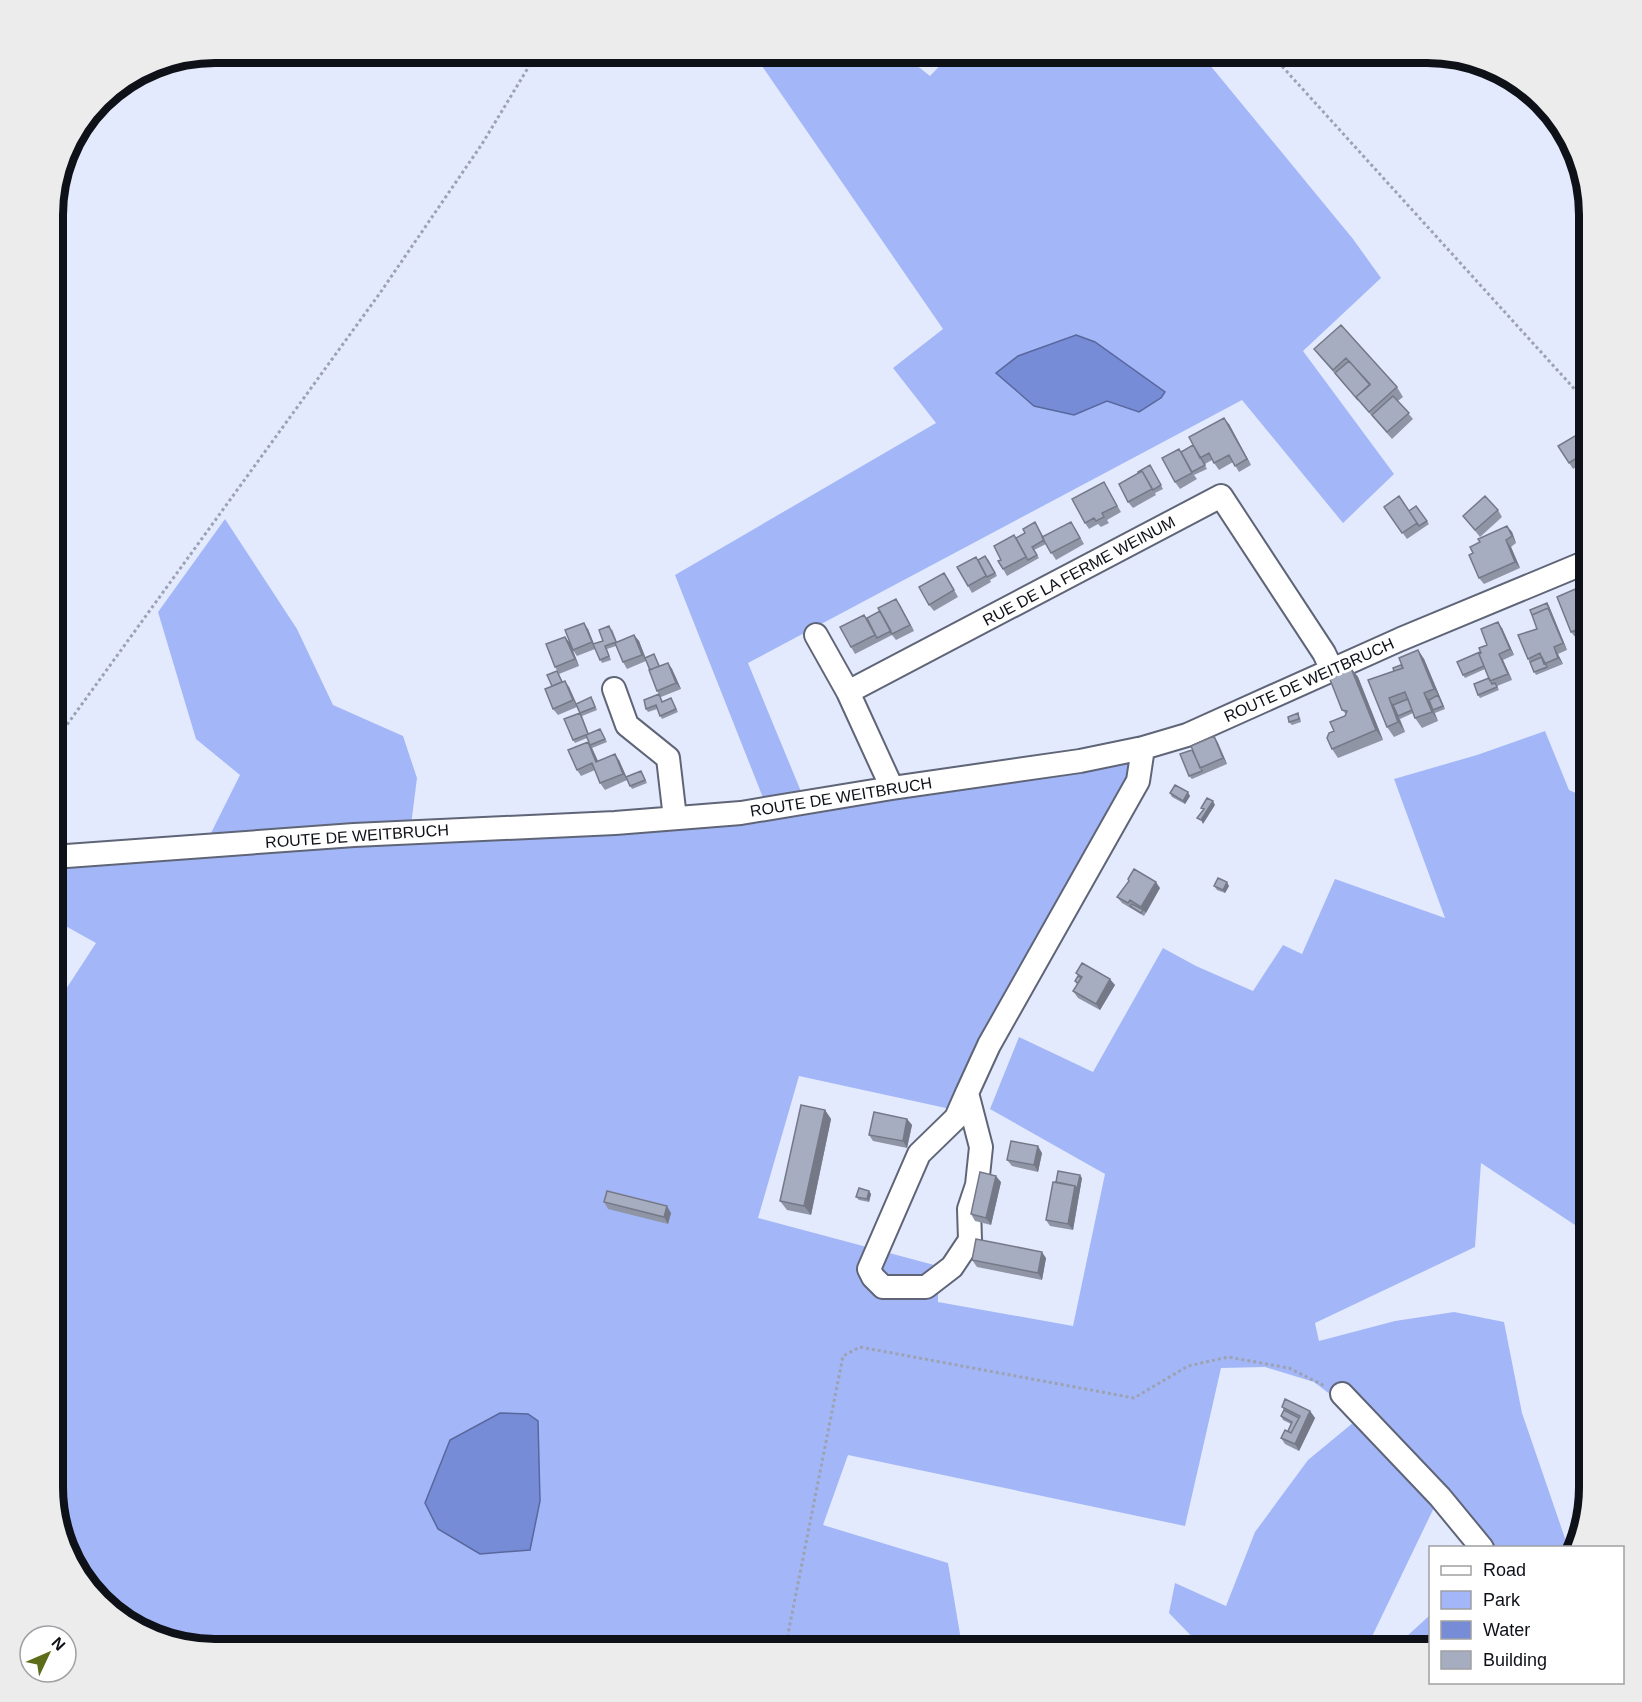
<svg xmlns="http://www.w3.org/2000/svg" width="1642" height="1702" font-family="Helvetica,sans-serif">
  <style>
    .green { fill: #a3b7f8; fill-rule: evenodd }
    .water { fill: #778cd6; stroke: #58679d; stroke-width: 1.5 }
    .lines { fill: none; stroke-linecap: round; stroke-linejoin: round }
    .minor-casing { stroke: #5f6577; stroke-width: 26 }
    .path { stroke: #9da2b2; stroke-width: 3; stroke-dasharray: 3 3; stroke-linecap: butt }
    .minor { stroke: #fff; stroke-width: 22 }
    .wall { fill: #9095a6 }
    .shaded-wall { fill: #757987 }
    .building { fill: #a7adc1; stroke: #757987; stroke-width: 1.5 }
    .labels { text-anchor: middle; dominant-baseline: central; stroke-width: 6; stroke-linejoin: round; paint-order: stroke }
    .street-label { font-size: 16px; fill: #0f1118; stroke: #fff }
    .rim { fill: none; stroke: #0f1118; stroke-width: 8 }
  </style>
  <rect width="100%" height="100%" fill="#e3eafe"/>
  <path class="green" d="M753 53H901L930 76 952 53H1200L1353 239 1381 278 1303 351 1394 474 1343 523 1242 400 748 663 807 806 1133 760 1126 788 955 1110 799 1076 758 1218 938 1266V1302L1073 1326 1105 1174 990 1109 1019 1037 1093 1072 1163 948 1196 966 1253 991 1283 945 1302 954 1335 879 1445 918 1394 779 1477 755 1545 731 1569 790 1589 799V1229L1575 1225 1481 1163 1475 1247 1315 1323 1319 1341 1395 1321 1454 1312 1504 1322 1522 1413 1568 1547H1494L1442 1491 1366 1649H1204L1169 1613 1175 1583 1226 1606 1255 1532 1308 1460 1354 1422 1335 1398 1314 1382 1265 1367 1221 1368 1185 1526 848 1455 823 1525 948 1563 961 1640 1033 1649H215L143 1633 92 1594 61 1540 53 1488V1009L96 943 53 919V864L771 818 675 575 936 423 893 368 943 329ZM996 373 1161 399 1139 412 1107 401 1074 415 1034 406Z
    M225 519 297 629 333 705 403 736 417 778 411 825 208 839 240 775 196 739 158 612Z
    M1430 1615V1649H1393Z"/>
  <path class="water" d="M1076 335 1095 342 1165 392 1161 398 1139 412 1107 401 1074 415 1034 406 996 373 1018 356Z
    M500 1413 528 1414 538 1421 540 1501 530 1550 480 1554 438 1529 425 1503 450 1440Z"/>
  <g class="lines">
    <g class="minor-casing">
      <path id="minor" d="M816 635 848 692
        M614 689 627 725 668 758 675 818
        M892 788 848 692 1221 496 1324 653 1332 670
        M53 857 354 835 615 823 741 813 892 788 1080 761 1143 748 1187 735 1401 639 1589 561
        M967 1093 956 1118 919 1154 869 1269 873 1277 883 1287H926L952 1267 970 1240 969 1209 977 1185 981 1147 967 1093 989 1045 1138 781 1143 748
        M1342 1394 1440 1497 1482 1548"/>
    </g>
    <path class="path" d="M1270 53 1589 405
      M53 744 380 293 482 144 537 53
      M785 1649 843 1356 860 1347 1134 1398 1188 1366 1228 1357 1289 1368 1325 1386"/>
    <use href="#minor" class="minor"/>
  </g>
  <path class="wall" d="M1341 325 1397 387 1403 397 1398 401 1413 419 1392 439 1321 358 1314 349Z
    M1229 424 1251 465 1239 472 1233 462 1219 470 1212 460 1205 464 1204 463 1207 469 1194 475 1197 479 1180 489 1175 482 1181 452Z
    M1589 445V459L1573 469 1558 446Z
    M1150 465 1163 489 1155 493 1156 495 1133 508 1128 502 1138 473Z
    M1104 482 1121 512 1107 520 1109 523 1101 527 1098 524 1089 529 1085 523Z
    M1416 506 1429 524 1407 539 1384 507 1418 524Z
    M1498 510 1502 517 1480 537 1463 516Z
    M1035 522 1043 536 1075 528 1084 544 1056 560 1046 544 1034 550 1039 558 1007 576 1003 569 1016 538 1025 533Z
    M1507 526 1512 532 1516 543 1511 547 1520 568 1484 584 1479 578 1480 542Z
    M988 559 997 576 990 580 991 582 972 593 968 586 978 560Z
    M948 579 958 597 934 611 929 605Z
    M1584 593 1589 606V633L1576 638 1571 632Z
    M1547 603 1549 606 1567 650 1558 654 1563 664 1536 675 1528 659Z
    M900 605 914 631 896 640 892 635 855 654 851 647 864 615 867 618Z
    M1502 628 1514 655 1503 660 1512 680 1497 686 1499 690 1480 698 1478 695 1489 678 1485 669 1465 678 1463 675 1480 652Z
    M588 629 594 644 603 641 612 629 617 642 634 635 639 641 645 658 654 654 660 666 668 663 672 669 681 689 661 697 657 691 646 661 627 669 623 662 616 646 607 649 611 660 602 663 595 649 577 656 573 650Z
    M565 637 570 643 579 666 559 674 555 667Z
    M1418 650 1424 659 1445 709 1435 713 1438 721 1422 728 1415 718 1413 713 1400 719 1405 732 1394 737 1387 727 1368 680 1394 671Z
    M1351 668 1358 677 1383 740 1338 758 1332 749 1334 731 1346 714 1342 710Z
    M557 671 563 682 569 687 576 703 593 700 597 710 582 716 589 734 600 729 607 742 592 748 598 761 619 760 626 777 643 774 647 783 632 789 627 780 605 790 600 783 595 770 581 776 577 770 590 745 587 738 575 743 573 740 580 713 577 707 558 715 553 709 552 686Z
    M659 694 663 702 671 698 678 712 662 719 657 709 648 712 646 709Z
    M1300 717 1301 722 1292 725 1289 722Z
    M1214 736 1218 743 1227 764 1192 779 1189 776 1192 750Z
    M1170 793 1190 796 1185 804 1172 797Z
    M1214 886H1229L1225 893 1217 890Z
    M1160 888 1144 916 1122 903 1117 897Z
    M1076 973 1115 985 1100 1010 1078 998 1073 991 1077 985 1075 981 1078 976Z
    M825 1110 831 1119 811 1215 787 1210 780 1201Z
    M907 1119 912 1125 907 1148 873 1141 869 1135Z
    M1042 1153 1038 1172 1012 1166 1007 1160Z
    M1082 1178 1073 1230 1050 1226 1046 1220 1056 1182Z
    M1001 1182 991 1225 975 1221 971 1214Z
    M869 1191 871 1194 869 1202 859 1200 856 1197Z
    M604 1202 671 1213 668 1224 608 1209Z
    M1046 1258 1042 1280 977 1267 972 1260Z
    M1282 1407 1310 1411 1315 1418 1299 1451 1285 1444 1281 1438 1288 1431 1291 1424 1283 1420 1281 1416 1284 1410Z"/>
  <path class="shaded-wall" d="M1224 418 1229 424 1251 465 1247 459Z
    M1507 526 1512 532 1516 543 1512 536Z
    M1506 540 1511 547 1520 568 1515 562Z
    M1580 587 1584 593 1589 606V610Z
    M896 599 900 605 914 631 910 625Z
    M1547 603 1549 606 1567 650 1563 643Z
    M1498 622 1502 628 1514 655 1510 649Z
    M584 623 588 629 596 649 592 642Z
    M634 635 639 641 647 661 642 655Z
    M565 637 570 643 579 666 575 659Z
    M1554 647 1558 654 1563 664 1558 658Z
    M1418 650 1424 659 1445 709 1438 695 1434 689Z
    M1499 654 1503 660 1512 680 1508 674Z
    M668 663 672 669 681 689 676 683Z
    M1351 668 1358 677 1383 740 1376 730Z
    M565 681 569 687 578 707 573 700Z
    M1424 693 1431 703 1433 710 1438 721 1432 712Z
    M1389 698 1395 708 1398 716 1405 732 1398 722Z
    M1214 736 1218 743 1227 764 1223 758Z
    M588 742 592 748 601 768 596 762Z
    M615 754 619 760 628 780 623 774Z
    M1188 792 1190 796 1185 804 1183 801Z
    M1213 801 1215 805 1203 824 1201 820Z
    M1156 882 1160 888 1146 913 1141 907Z
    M1227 882 1229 886 1225 893 1223 890Z
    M1110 979 1115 985 1100 1010 1096 1004Z
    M825 1110 831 1119 811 1215 804 1206Z
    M907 1119 912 1125 907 1148 903 1141Z
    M1038 1146 1042 1153 1038 1172 1034 1165Z
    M1080 1175 1082 1178 1073 1230 1068 1224 1075 1186Z
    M996 1176 1001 1182 991 1225 986 1218Z
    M869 1191 871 1194 869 1202 867 1199Z
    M667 1206 671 1213 668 1224 664 1217Z
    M1042 1252 1046 1258 1042 1280 1038 1273Z
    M1310 1411 1315 1418 1299 1451 1295 1444Z"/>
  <path class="building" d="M1341 325 1397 387 1369 412 1356 397 1370 384 1346 358 1333 370 1314 349Z
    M1349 361 1370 385 1356 397 1358 400 1335 373Z
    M1393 396 1409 413 1387 432 1372 415Z
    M1224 418 1247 459 1235 466 1229 455 1214 463 1209 453 1200 458 1189 437Z
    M1580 433 1589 450 1569 463 1558 446Z
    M1193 445 1205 465 1192 472 1181 452Z
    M1179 449 1192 473 1175 482 1162 458Z
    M1150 465 1161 485 1153 490 1142 471 1138 473V472Z
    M1142 471 1152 489 1128 502 1119 484Z
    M1104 482 1117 506 1102 513 1104 517 1096 521 1094 518 1085 523 1072 499Z
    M1399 496 1417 523 1402 533 1384 507Z
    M1485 496 1498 510 1475 530 1463 516Z
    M1416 506 1427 521 1419 526 1409 511Z
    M1035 522 1044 540 1032 547 1037 555 1028 560 1016 538 1025 533 1023 529Z
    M1071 522 1080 538 1051 553 1042 537Z
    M1507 526 1512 536 1506 540 1515 562 1479 578 1469 555 1473 553 1470 547 1480 542 1478 539Z
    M1014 535 1026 557 1003 569 998 561 1001 560 994 546Z
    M985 556 995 573 987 577 978 560Z
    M976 557 986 576 968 586 957 567Z
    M944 573 954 590 929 605 919 587Z
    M1580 587 1589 610V631L1587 626 1571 632 1557 597Z
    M896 599 910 625 892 634 878 608Z
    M1547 603 1550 612 1548 608 1532 615 1530 610Z
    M1548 608 1563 643 1554 647 1558 658 1544 664 1540 653 1528 659 1518 635 1537 629 1532 615Z
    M880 611 891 631 877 638 867 618Z
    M864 615 875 635 851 647 840 627Z
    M1498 622 1510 649 1499 654 1508 674 1490 681 1479 654 1481 653 1479 648 1487 645 1481 629Z
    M584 623 592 642 573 650 565 630Z
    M609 626 616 642 605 646 609 656 600 660 593 644 603 641 599 630Z
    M634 635 642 655 623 662 615 643Z
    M565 637 575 659 555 667 546 644Z
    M1418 650 1434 689 1424 693 1432 712 1415 718 1405 692 1389 698 1398 722 1387 727 1368 680 1403 668 1399 658Z
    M1480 652 1481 653 1479 654 1484 666 1463 675 1457 662Z
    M654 654 659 666 650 670 645 658Z
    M1542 657 1547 667 1534 672 1530 662Z
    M668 663 676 683 657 691 649 670Z
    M1401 665 1403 668 1394 671 1393 668Z
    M1351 668 1376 730 1332 749 1327 738 1329 733 1334 731 1330 722 1345 716 1347 711 1342 710 1329 677Z
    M557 671 562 682 552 686 547 675Z
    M1489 678 1492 684 1495 683 1497 687 1478 695 1474 684Z
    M565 681 573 700 553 709 545 689Z
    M659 694 662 702 671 698 676 709 660 716 656 705 646 709 644 700Z
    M1438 695 1443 706 1433 710 1429 700Z
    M591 697 595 707 580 713 576 704Z
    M1408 699 1412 710 1398 716 1393 705Z
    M580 713 588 734 573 740 564 719Z
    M1298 713 1299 719 1289 722 1288 717Z
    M600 729 605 739 590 745 586 735Z
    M1214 736 1223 758 1200 768 1191 746Z
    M588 742 596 762 615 754 623 774 600 783 592 763 577 770 568 750Z
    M1192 750 1202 771 1189 776 1180 754Z
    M641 771 645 780 630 786 626 777Z
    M1175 785 1188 792 1183 801 1170 793Z
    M1207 798 1213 801 1201 820 1197 818 1204 809 1201 808Z
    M1134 869 1156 882 1141 907 1130 900 1128 903 1117 897 1129 881 1128 879Z
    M1218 878 1227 882 1223 890 1214 886Z
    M1132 904 1143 910 1141 913 1130 906Z
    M1082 963 1110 979 1096 1004 1073 991 1082 977 1076 973Z
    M1078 976 1081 978 1078 983 1075 981Z
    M801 1105 825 1110 804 1206 780 1201Z
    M874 1112 907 1119 903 1141 869 1135Z
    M1011 1141 1038 1146 1034 1165 1007 1160Z
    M1058 1171 1080 1175 1077 1189 1075 1186 1056 1182Z
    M980 1172 996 1176 986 1218 971 1214Z
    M1053 1182 1075 1186 1068 1224 1046 1220Z
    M859 1188 869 1191 867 1199 856 1197Z
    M607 1191 667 1206 664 1217 604 1202Z
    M976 1239 1042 1252 1038 1273 972 1260Z
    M1285 1399 1310 1411 1295 1444 1281 1438 1285 1430 1291 1433 1300 1416 1282 1407Z
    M1284 1410 1299 1418 1291 1433 1288 1431 1292 1422 1281 1416Z"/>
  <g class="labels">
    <g class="street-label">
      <text transform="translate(1079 571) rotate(-28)">RUE DE LA FERME WEINUM</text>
      <text transform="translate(1309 680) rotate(-24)">ROUTE DE WEITBRUCH</text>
      <text transform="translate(841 797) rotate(-9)">ROUTE DE WEITBRUCH</text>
      <text transform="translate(357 836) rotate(-4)">ROUTE DE WEITBRUCH</text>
    </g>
  </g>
  <path d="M0 0H1642V1702H0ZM215 63H1427A152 152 0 0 1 1579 215V1487A152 152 0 0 1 1427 1639H215A152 152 0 0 1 63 1487V215A152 152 0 0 1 215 63Z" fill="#ececed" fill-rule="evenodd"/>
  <path class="rim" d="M215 63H1427A152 152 0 0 1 1579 215V1487A152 152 0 0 1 1427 1639H215A152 152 0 0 1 63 1487V215A152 152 0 0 1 215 63Z"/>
  <rect x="1429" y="1546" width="195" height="138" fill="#ffffff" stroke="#9fa0a3" stroke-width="1.5"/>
  <rect x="1441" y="1566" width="30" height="9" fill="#ffffff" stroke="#9fa0a3" stroke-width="1.5"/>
  <text x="1483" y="1576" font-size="18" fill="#0f1118">Road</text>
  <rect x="1441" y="1591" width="30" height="18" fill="#a3b7f8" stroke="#9fa0a3" stroke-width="1.5"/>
  <text x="1483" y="1606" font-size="18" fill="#0f1118">Park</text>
  <rect x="1441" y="1621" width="30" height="18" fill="#778cd6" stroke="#9fa0a3" stroke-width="1.5"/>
  <text x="1483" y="1636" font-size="18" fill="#0f1118">Water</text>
  <rect x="1441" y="1651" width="30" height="18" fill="#a7adc1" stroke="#9fa0a3" stroke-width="1.5"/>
  <text x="1483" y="1666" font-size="18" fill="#0f1118">Building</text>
  <g transform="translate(48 1654) rotate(46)"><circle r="28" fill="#ffffff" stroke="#9fa0a3" stroke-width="1.5"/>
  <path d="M0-4.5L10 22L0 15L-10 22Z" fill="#5c6d19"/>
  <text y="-9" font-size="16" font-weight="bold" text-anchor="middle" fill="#0f1118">N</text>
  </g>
</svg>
